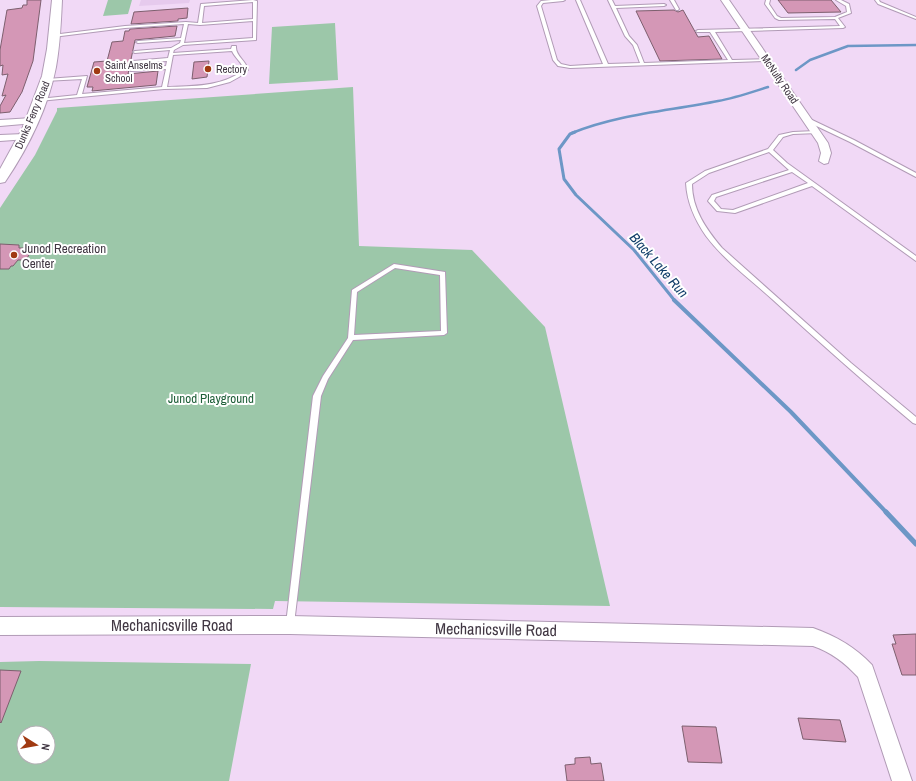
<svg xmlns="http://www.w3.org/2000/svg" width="916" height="781" font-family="'Archivo Narrow',sans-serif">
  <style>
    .built { fill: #e6caed }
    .green { fill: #9cc7a9; fill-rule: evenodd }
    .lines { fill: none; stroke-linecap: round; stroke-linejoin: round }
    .stream-far3 { stroke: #6d97c6; stroke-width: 2.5 }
    .stream-far2 { stroke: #6d97c6; stroke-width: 3 }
    .stream-far1 { stroke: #6d97c6; stroke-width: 4 }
    .stream { stroke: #6d97c6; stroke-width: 5 }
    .building { fill: #d497b6; stroke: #7d5f6e }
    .service-casing { stroke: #b19bb6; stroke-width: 2 }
    .minor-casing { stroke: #b19bb6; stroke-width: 2 }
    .tertiary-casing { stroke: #b19bb6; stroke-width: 2 }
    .service { fill: #fff; fill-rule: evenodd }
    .minor { fill: #fff; fill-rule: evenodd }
    .tertiary { fill: #fff; fill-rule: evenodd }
    .poi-dot { fill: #a03a12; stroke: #fff; stroke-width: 1.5 }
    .labels { text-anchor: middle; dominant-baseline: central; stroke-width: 4; stroke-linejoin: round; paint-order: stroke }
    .far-poi-label { font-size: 11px; fill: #413743; stroke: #fff; text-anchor: start }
    .far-street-label { font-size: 11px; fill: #413743; stroke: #fff }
    .poi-label { font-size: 13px; fill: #413743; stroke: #fff; text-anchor: start }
    .park-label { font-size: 13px; fill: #20603a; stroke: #fff }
    .water-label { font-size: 14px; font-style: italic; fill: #103d69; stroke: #fff }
    .near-street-label { font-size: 16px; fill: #413743; stroke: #fff }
  </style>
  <rect width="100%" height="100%" fill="#f1d9f6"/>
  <path class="built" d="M141 0H190L189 3 139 6Z"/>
  <path class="green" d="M108 0H132L128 14 103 16Z
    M335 23 338 80 269 84 272 27Z
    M353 87 359 246 472 250 545 327 610 606 275 601 273 609 0 607V208L35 155 57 111V108Z
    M39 661 251 664 229 781H0V662ZM24 733H48V757H24Z"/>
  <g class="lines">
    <path class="stream-far3" d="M796 70 810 60 848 46 916 45
      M572 133C619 114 669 111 718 101 735 98 752 92 768 87"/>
    <path class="stream-far2" d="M575 132 570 134 559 149 564 179 576 195 634 250 675 301"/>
    <path class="stream-far1" d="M674 300 791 412 887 513"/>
    <path class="stream" d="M886 512 916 544"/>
  </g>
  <path class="building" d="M27 0H41L33 61 22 92 10 112 0 113V106L6 95 2 96 8 74 2 75 3 65 0 66V50L7 10 22 8 23 5H27Z
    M778 0H831L841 12 788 13Z
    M188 8 187 18 178 19V21L131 24 134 12Z
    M674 10 678 12 683 10 698 37 709 36 722 59 660 61 636 11Z
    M177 26 175 36 135 40 128 74 158 71 156 85 92 91 93 87H87L94 62 107 61 112 42 123 41 125 31H129L130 29Z
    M209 61 207 77 192 79 194 62Z
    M0 244 19 245V248H33L26 260H18L13 266H11L9 269H0Z
    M916 634V675H902L892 644H896L893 635Z
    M0 670 21 671 1 723 0 722Z
    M798 718 840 720 846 742 803 739Z
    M682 726 716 727 722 763 688 762Z
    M590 757 591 764 601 763 604 781H567L565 765 575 764V758Z"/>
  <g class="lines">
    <g class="service-casing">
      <path id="service" d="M253 0 257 1 256 40 183 45 174 50 173 53 231 49 232 46H236C235 56 246 60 248 70L239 77 230 82 207 88 164 89 39 101 37 100 39 99 77 95 82 79 45 81V79H47L87 76 82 94 162 87 166 69 131 71 129 70 131 69 166 66 167 61 133 63 131 62 133 61 168 58 170 50 135 53 133 52 135 51 171 48 180 43 181 40 138 43 136 42 138 41 181 38 184 24 125 28 53 37H52V35L125 26 186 22 198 23 201 4ZM253 2V19L202 23 204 6ZM253 21V38L184 43 188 24 200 25ZM232 51C235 58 242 62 244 70 221 87 194 86 167 87L173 55Z
        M551 0H565L563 1 543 3 541 6 557 60 561 64 570 66 603 64 576 0H580L608 64 640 63 633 45 625 36 608 0H612L615 6 664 4 666 5 664 6 616 8 629 36 637 45 644 63 728 60 710 32H697L696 31 698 30 840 26 835 19 779 20 775 18 765 4 766 0H770L769 4 777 16 781 18 835 17 847 12 846 6 836 0H841L849 4 851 13 838 18 845 27 843 28 715 32 732 60 769 59V60L767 61 570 68 558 66 553 60 537 6 541 1Z
        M670 0H674L679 9 678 10H676Z
        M875 0H879L880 2 916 17V19L878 4Z
        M806 119H810L854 140 916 173V177L850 142 806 121Z
        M816 131H818V133L793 134 783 137 773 150 787 163 916 256V261L812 186 735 213 717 211 708 201 712 195 789 170 769 152 709 173 692 184C692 209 706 229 722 248L851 363 916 417V424L913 423C865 383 818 341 772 299 750 279 724 260 706 236 695 220 687 203 686 183L705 171 768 149 779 135 793 132ZM792 172 808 183 733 210 721 209 714 201 716 197Z
        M394 264 445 272 447 333 444 335 353 340 328 379 321 396 294 624 293 627 290 628 287 627 286 624 313 396 323 376 348 338 352 290ZM395 268 440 275 441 331 354 335 357 292Z"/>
    </g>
    <g class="minor-casing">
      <path id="minor" d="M721 0H729L828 143 831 153 828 163 824 164 819 161 821 153 818 143Z
        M32 118 37 121 35 123 0 126V120Z
        M24 134 29 137 28 139 0 141V135Z
        M290 616 813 628C836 636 855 647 872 665L912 781H892L858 677C845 663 831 652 813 646L290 634 0 635V617Z"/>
    </g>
    <g class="tertiary-casing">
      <path id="tertiary" d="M52 0H62C61 22 60 45 56 67 48 108 28 148 5 182L0 183V169L22 129 42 76 47 49Z"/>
    </g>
    <use href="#service" class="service"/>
    <use href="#minor" class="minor"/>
    <use href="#tertiary" class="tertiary"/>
  </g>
  <g class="poi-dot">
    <circle cx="208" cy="69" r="4"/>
    <circle cx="97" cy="71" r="4"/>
    <circle cx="14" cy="255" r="4"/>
  </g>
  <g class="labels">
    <g class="far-poi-label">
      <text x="105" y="65">Saint Anselms<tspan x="105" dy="13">School</tspan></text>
      <text x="216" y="69">Rectory</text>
    </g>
    <g class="far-street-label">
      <text transform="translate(780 79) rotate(56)">McNulty Road</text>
      <text transform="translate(32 115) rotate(-67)">Dunks Ferry Road</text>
    </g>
    <g class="poi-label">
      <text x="22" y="248">Junod Recreation<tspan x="22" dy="15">Center</tspan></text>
    </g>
    <g class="park-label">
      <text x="211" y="398">Junod Playground</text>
    </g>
    <g class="water-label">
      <text transform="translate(659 265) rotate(49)">Black Lake Run</text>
    </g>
    <g class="near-street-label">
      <text x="172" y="625">Mechanicsville Road</text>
      <text transform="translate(496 629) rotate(1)">Mechanicsville Road</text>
    </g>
  </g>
  <g transform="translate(36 745) rotate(101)"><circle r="19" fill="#ffffff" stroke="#b3afb4"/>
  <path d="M0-3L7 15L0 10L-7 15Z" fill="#a03a12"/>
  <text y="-6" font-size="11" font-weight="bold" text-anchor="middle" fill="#413743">N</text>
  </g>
</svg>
